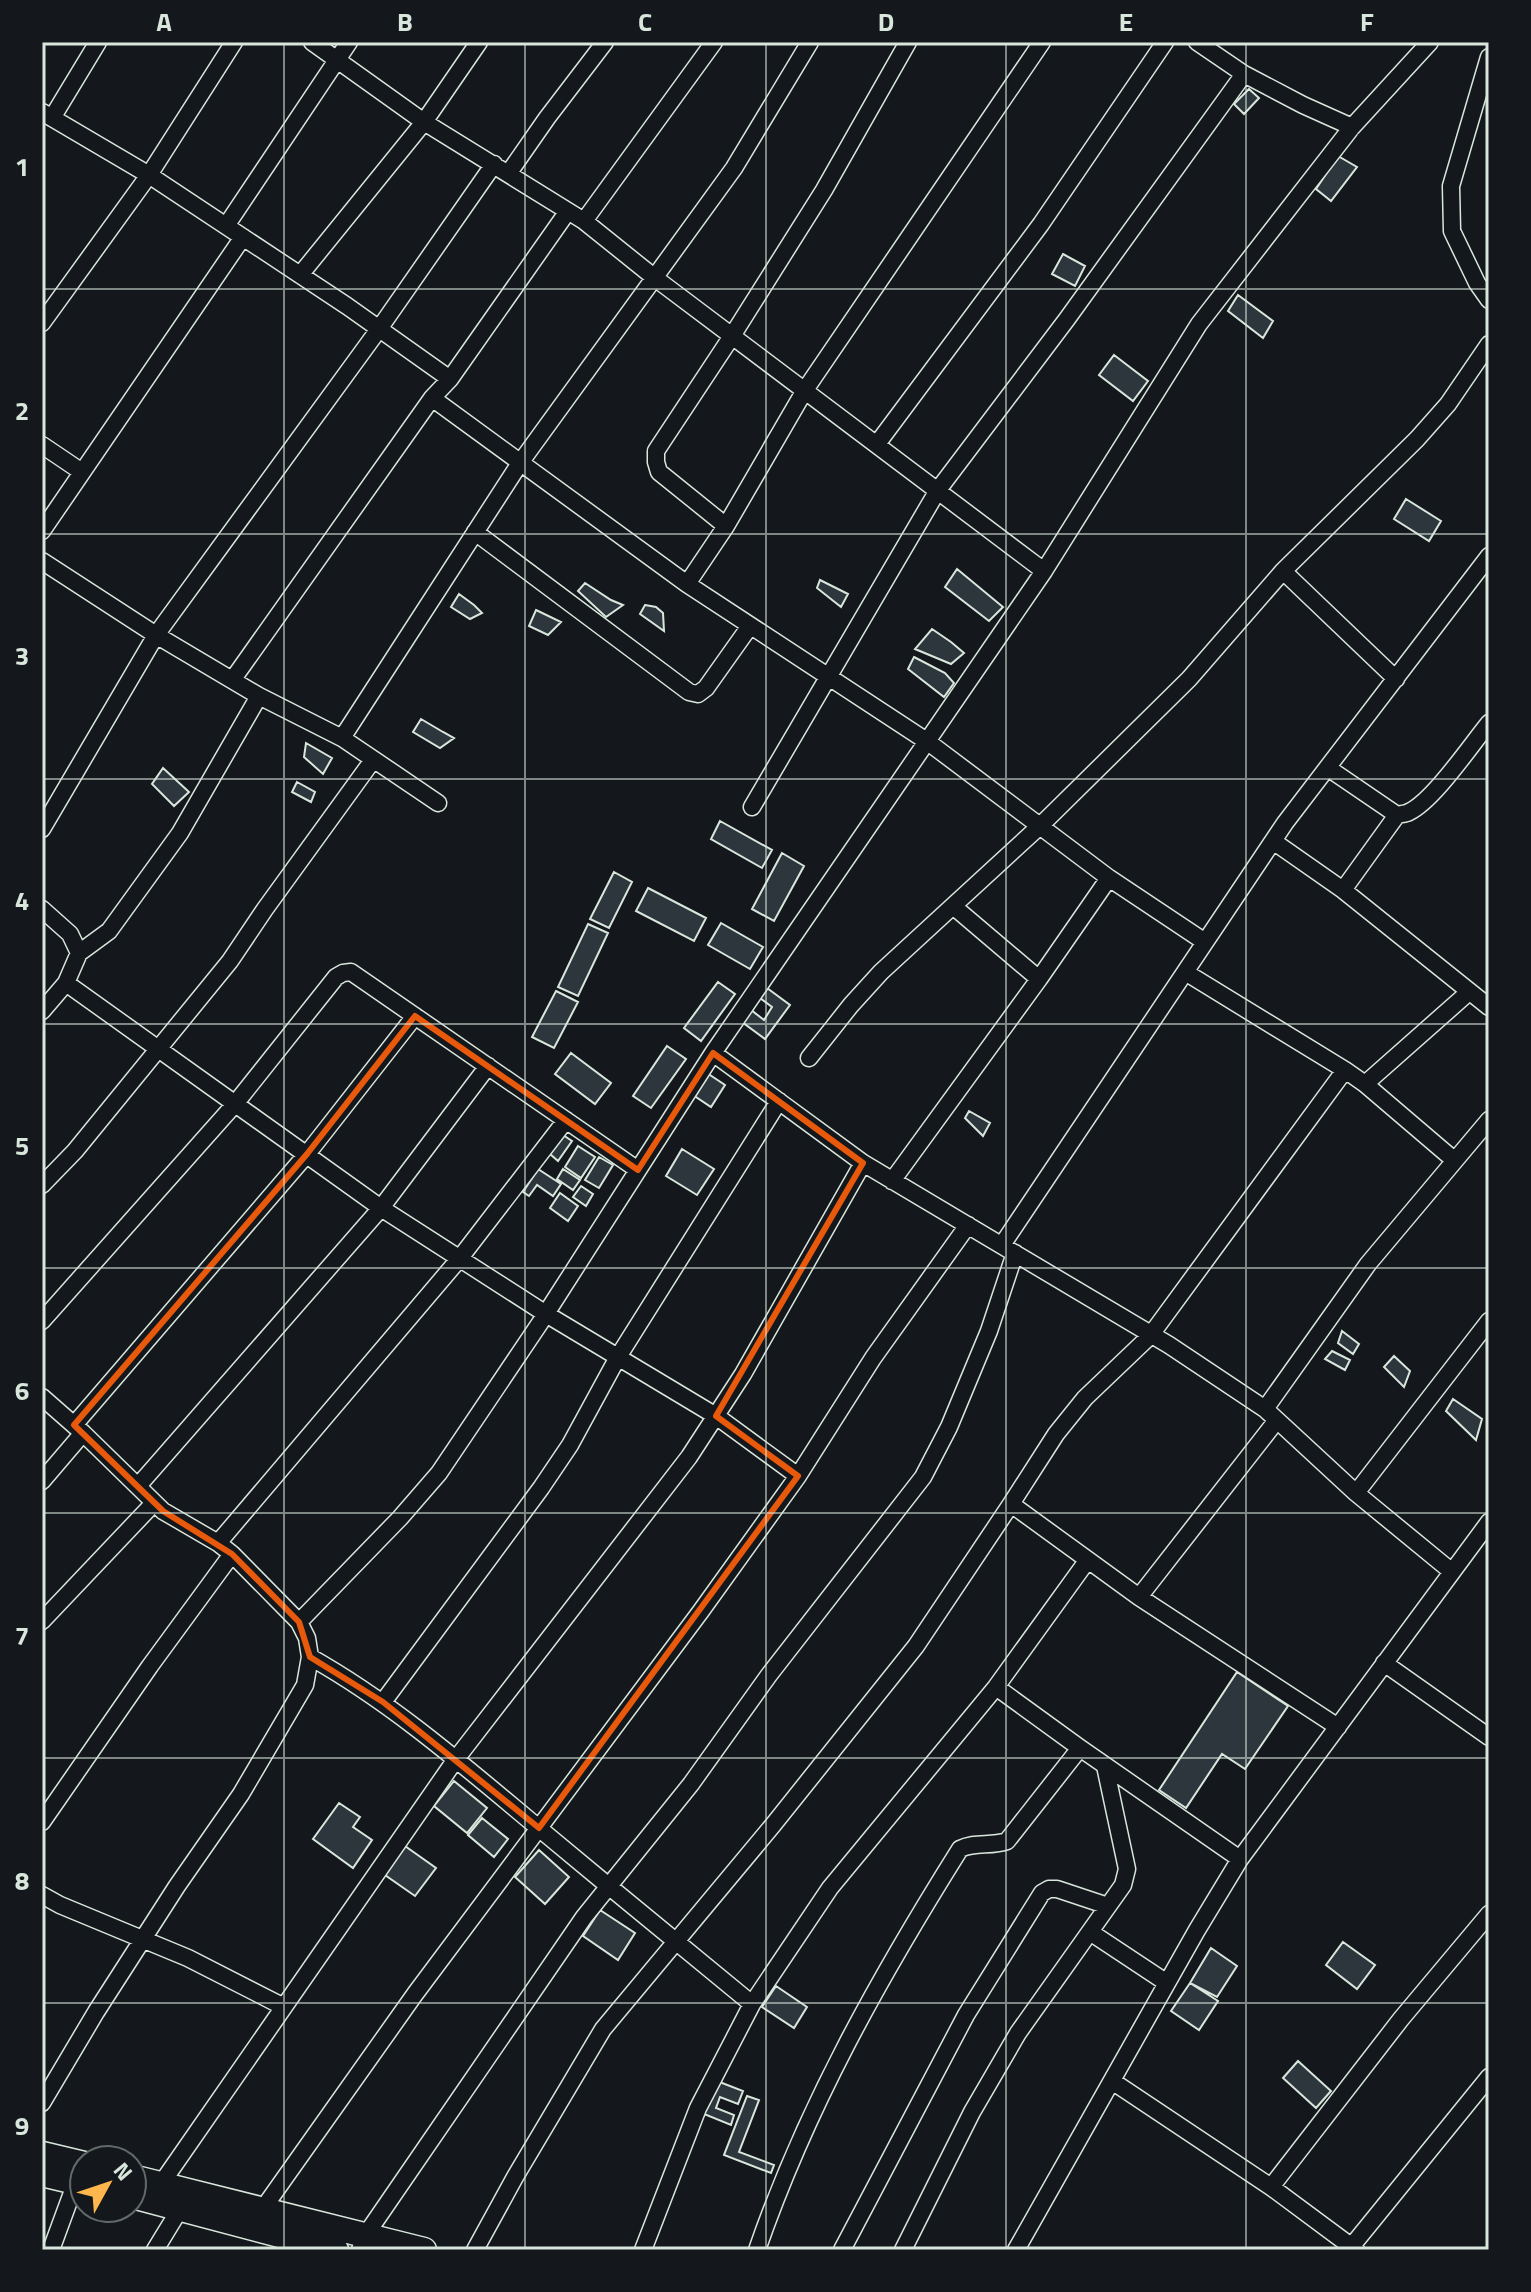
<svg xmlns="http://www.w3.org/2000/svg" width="1531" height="2292" font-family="'Titillium Web',sans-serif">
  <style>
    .building { fill: #2c363c; stroke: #d8e6dc; stroke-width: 2 }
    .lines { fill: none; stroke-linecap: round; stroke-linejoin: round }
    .minor-casing { stroke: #d8e6dc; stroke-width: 19 }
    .secondary-casing { stroke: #d8e6dc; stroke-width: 27 }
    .minor { stroke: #14181c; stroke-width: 16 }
    .secondary { stroke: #14181c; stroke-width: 24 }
    .marked { fill: none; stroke: #e8590c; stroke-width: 6; stroke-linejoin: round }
    .grid { fill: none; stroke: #d8e6dc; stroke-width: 2; stroke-opacity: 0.55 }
    .neatline { fill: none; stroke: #d8e6dc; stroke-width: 3 }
    .grid-label { font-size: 26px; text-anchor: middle; font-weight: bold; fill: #d8e6dc }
  </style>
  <rect width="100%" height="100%" fill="#14181c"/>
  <path class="building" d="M1249 89 1259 98 1244 114 1234 104Z
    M1338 156 1357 167 1331 201 1316 189Z
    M1063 254 1085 266 1075 286 1052 274Z
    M1238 295 1273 321 1263 338 1228 311Z
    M1114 355 1148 381 1133 401 1099 375Z
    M1406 499 1441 521 1429 541 1394 519Z
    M957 569 1003 607 989 621 945 587Z
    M820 580 848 594 841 607 817 588Z
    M585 583 611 600 623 605 606 617 578 591Z
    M459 594 474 605 482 613 470 619 451 607Z
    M645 605 656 607 663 613 664 631 640 614Z
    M536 610 561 622 548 635 529 626Z
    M932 629 951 642 964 653 951 664 915 649Z
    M914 657 945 673 954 683 944 697 908 669Z
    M421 719 443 732 454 738 440 748 413 732Z
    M306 743 332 758 323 774 304 757Z
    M163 768 189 792 174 806 152 784Z
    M297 782 315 792 311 802 292 792Z
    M720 821 772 850 762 868 711 839Z
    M782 853 804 866 774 921 752 909Z
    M614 872 632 882 609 928 590 919Z
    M648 888 706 918 694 941 636 911Z
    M721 923 763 947 750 969 708 945Z
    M588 924 608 933 578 996 558 987Z
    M718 982 735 994 701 1041 684 1028Z
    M767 988 790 1005 765 1039 742 1022 751 1010 764 1020 772 1007 760 998Z
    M556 991 578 1002 554 1048 532 1037Z
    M667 1046 686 1059 651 1108 633 1096Z
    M571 1053 611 1083 595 1104 555 1074Z
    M707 1073 725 1085 711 1107 693 1095Z
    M969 1111 990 1123 983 1136 965 1118Z
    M563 1135 572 1141 558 1161 550 1154Z
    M578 1146 595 1157 581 1178 565 1167Z
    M682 1149 714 1169 697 1195 666 1176Z
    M599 1157 613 1165 599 1188 585 1180Z
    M538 1169 561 1184 553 1196 537 1185 529 1196 523 1192Z
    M563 1169 580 1180 573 1190 557 1179Z
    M581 1186 593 1194 586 1206 573 1197Z
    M560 1193 578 1206 568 1221 550 1208Z
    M1342 1331 1359 1344 1353 1354 1338 1343Z
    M1332 1351 1350 1360 1345 1370 1325 1359Z
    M1394 1356 1410 1371 1404 1387 1384 1367Z
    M1453 1399 1482 1419 1476 1440 1446 1411Z
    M1237 1672 1288 1706 1245 1769 1222 1754 1186 1808 1159 1790Z
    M454 1781 487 1808 467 1833 434 1806Z
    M339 1803 360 1817 353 1827 372 1840 353 1868 313 1839Z
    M482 1818 508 1839 494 1857 468 1835Z
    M405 1846 436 1868 415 1896 385 1875Z
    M539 1850 569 1877 545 1904 515 1877Z
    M600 1910 635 1933 618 1960 583 1936Z
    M1343 1942 1375 1965 1357 1989 1326 1965Z
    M1211 1948 1237 1966 1217 1997 1190 1983Z
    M1190 1983 1218 2001 1199 2030 1171 2011Z
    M776 1986 807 2007 794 2028 762 2007Z
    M1298 2061 1331 2091 1316 2108 1283 2078Z
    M717 2081 743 2091 738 2104 720 2097 716 2108 734 2115 731 2125 704 2114Z
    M747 2096 759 2100 739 2152 774 2165 771 2173 724 2155Z"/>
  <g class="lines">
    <g class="minor-casing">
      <path id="minor" d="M312 42 424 122 584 221 655 278 1044 571
        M1197 42 1244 74 1303 105 1352 127
        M1489 57 1451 186 1452 231 1477 283 1489 300
        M42 112 149 175 347 306 450 379
        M52 118 98 42
        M508 174 547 118 605 42
        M584 221 714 42
        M226 226 349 42
        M300 275 424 122 479 42
        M42 323 149 175 234 42
        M432 398 687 584 928 742 1109 878 1205 942
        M877 444 1041 224 1165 42
        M42 445 82 472
        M726 526 659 472 656 462V451L732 336 824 190 908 42
        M42 531 243 237
        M475 532 689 692 698 694 706 688 750 626
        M42 561 156 635 259 696 342 738 438 803
        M1283 571 1396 679
        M687 584 726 526 805 390 1042 42
        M233 679 432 398 450 379 568 211
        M342 738 520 463 734 168 810 42
        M1328 768 1397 815C1400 814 1406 814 1409 812 1433 801 1471 745 1489 723
        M752 807 938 490 1067 319 1244 74
        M42 829 156 635 379 329 494 164
        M1273 841 1343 890 1397 815
        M1343 890 1489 1007
        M953 906 1039 979
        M42 909 70 934 79 953
        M1185 972 1345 1070 1365 1084 1454 1160
        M66 983 381 1208 546 1314 716 1416 798 1476
        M42 1011 66 983 79 953 109 931 180 833 259 696
        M713 1053 863 1163 1169 1345 1265 1409 1356 1493 1451 1571
        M809 1058 851 1005 881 972 1041 825 1189 679 1283 571 1417 439 1448 404 1489 344
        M1365 1084 1469 992
        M892 1181 1039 979 1109 878
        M42 1185 75 1151 230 961 265 909 373 760
        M1002 1245 1285 823 1489 556
        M42 1321 235 1104 336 977 343 973 351 972 638 1170
        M42 1397 83 1433 163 1511 218 1543 232 1554 299 1622 307 1638 310 1657 305 1685 241 1794 177 1886 96 2012 42 2103
        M1265 1409 1368 1264 1489 1120
        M74 1425 307 1154 415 1016
        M42 1481 83 1433
        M138 1486 381 1208 488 1066
        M1356 1493 1489 1321
        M1011 1504 1139 1597 1338 1727
        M218 1543 460 1258 566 1120
        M1139 1597 1277 1420
        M42 1621 154 1503
        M299 1622 400 1518 439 1473 540 1323 713 1053 1044 571 1199 324 1352 127 1430 42
        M310 1657C392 1703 463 1765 535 1825 607 1885 679 1944 752 2004
        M1384 1663 1489 1737
        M996 1687 1080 1748 1240 1859
        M383 1702 541 1488 570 1445 618 1357 779 1101
        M42 1822 150 1666 232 1554
        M42 1895 60 1905 188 1958 284 2007
        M1090 1932 1167 1983
        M1112 2081 1271 2187 1356 2250
        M161 2184 456 1759 689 1457 743 1374 863 1163
        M1271 2187 1401 2019 1489 1914
        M262 2210 415 1994 701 1611 798 1476 873 1358 968 1225
        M1351 2247 1489 2077
        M51 2250 76 2182
        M155 2250 180 2209
        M360 2250 365 2236 584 1917 691 1784 769 1675 923 1477 949 1427 989 1331 1015 1253
        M475 2250 515 2177 603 2029 773 1825 916 1646 1011 1504 1056 1434 1085 1398 1150 1336 1345 1070
        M643 2250 698 2108 752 2004 830 1888 996 1687 1087 1561
        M757 2250C807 2106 879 1978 960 1849 975 1841 991 1847 1007 1841L1080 1748
        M842 2250 966 2015 1042 1893 1049 1889H1057L1108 1906
        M903 2250 972 2112 1018 2033 1123 1885 1127 1869 1105 1766
        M1016 2250 1197 1930 1240 1859 1489 1522"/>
    </g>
    <g class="secondary-casing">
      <path id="secondary" d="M42 2154 84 2164
        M42 2174 84 2184
        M132 2177 424 2250
        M132 2196 336 2250"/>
    </g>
    <use href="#minor" class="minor"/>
    <use href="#secondary" class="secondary"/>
  </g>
  <path class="marked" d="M415 1016 638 1170 713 1053 863 1163 716 1416 798 1476 539 1828 383 1702 310 1657 299 1622 232 1554 163 1511 74 1425 307 1154Z"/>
  <path class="grid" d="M284 42V2250M525 42V2250M766 42V2250M1006 42V2250M1246 42V2250M42 289H1489M42 534H1489M42 779H1489M42 1024H1489M42 1268H1489M42 1513H1489M42 1758H1489M42 2003H1489"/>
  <rect width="1531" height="2292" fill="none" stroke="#14181c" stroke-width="88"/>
  <g transform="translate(108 2184) rotate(50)"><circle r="38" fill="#14181c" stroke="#626a69" stroke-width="2"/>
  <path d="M0-6L14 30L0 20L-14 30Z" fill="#ffb74d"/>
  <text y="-12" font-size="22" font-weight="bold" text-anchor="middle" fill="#d8e6dc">N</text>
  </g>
  <rect x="44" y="44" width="1443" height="2204" class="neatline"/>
  <g class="grid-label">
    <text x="164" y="31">A</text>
    <text x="405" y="31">B</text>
    <text x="645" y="31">C</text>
    <text x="886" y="31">D</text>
    <text x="1126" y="31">E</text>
    <text x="1367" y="31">F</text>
    <text x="22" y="176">1</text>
    <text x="22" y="420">2</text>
    <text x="22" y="665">3</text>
    <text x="22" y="910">4</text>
    <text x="22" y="1155">5</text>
    <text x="22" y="1400">6</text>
    <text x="22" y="1645">7</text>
    <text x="22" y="1890">8</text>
    <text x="22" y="2135">9</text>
  </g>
</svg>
